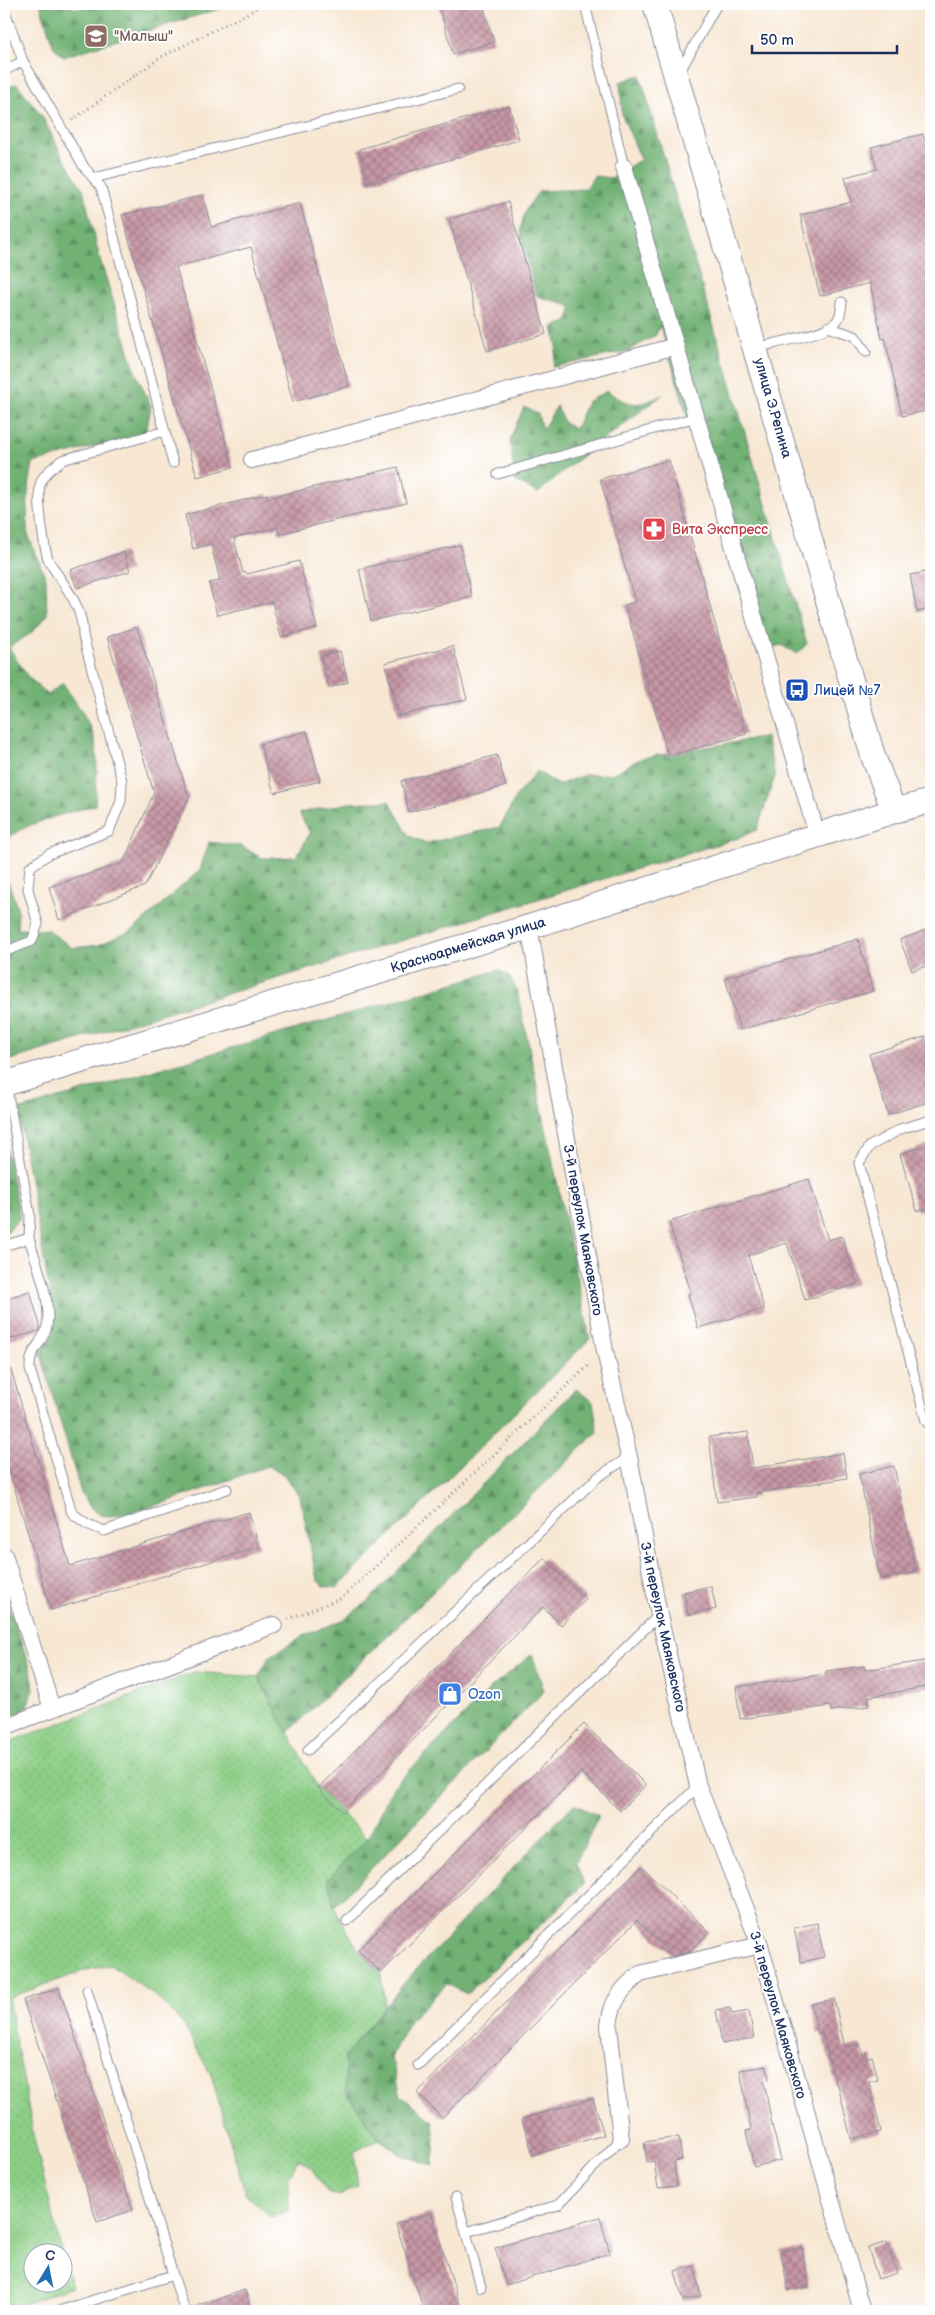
<svg xmlns="http://www.w3.org/2000/svg" width="935" height="2315" font-family="'Balsamiq Sans',sans-serif">
  <style>
    .green { fill: url(#green-dots); stroke: #547e72 }
    .forest { fill: url(#forest-firs); stroke: #467068 }
    .building { fill: url(#building-cross-hatch) }
    .lines { fill: none; stroke-linecap: round; stroke-linejoin: round }
    .lane-casing { stroke: #898b98; stroke-width: 11 }
    .street-casing { stroke: #898b98; stroke-width: 18 }
    .secondary-casing { stroke: #898b98; stroke-width: 26 }
    .path { stroke: #898b98; stroke-width: 3; stroke-dasharray: 1 4; stroke-linecap: butt }
    .lane { stroke: #fff; stroke-width: 9 }
    .street { stroke: #fff; stroke-width: 16 }
    .secondary { stroke: #fff; stroke-width: 24 }
    .labels { text-anchor: middle; dominant-baseline: central; stroke-width: 4; stroke-linejoin: round; paint-order: stroke }
    .education-label { font-size: 14px; fill: #785e54; stroke: #fff; text-anchor: start }
    .street-label { font-size: 14px; fill: #1b2f5e; stroke: #fff }
    .health-label { font-size: 14px; fill: #be3a42; stroke: #fff; text-anchor: start }
    .transit-label { font-size: 14px; fill: #164399; stroke: #fff; text-anchor: start }
    .shop-label { font-size: 14px; fill: #366cbe; stroke: #fff; text-anchor: start }
  </style>
  <defs>
    <pattern id="green-dots" width="8" height="8" patternUnits="userSpaceOnUse" patternTransform="scale(1.25)"><rect width="8" height="8" fill="#8cce86"/><path d="M2 2h.1M6 6h.1" fill="none" stroke="#78b176" stroke-width="1.8" stroke-linecap="round"/></pattern>
    <pattern id="forest-firs" width="22" height="20" patternUnits="userSpaceOnUse" patternTransform="scale(1.25)"><rect width="22" height="20" fill="#71b173"/><path d="M5 1l3.5 6h-7zM16 11l3.5 6h-7z" fill="#5c9062"/></pattern>
    <pattern id="building-cross-hatch" width="8" height="8" patternUnits="userSpaceOnUse" patternTransform="scale(1.25)"><rect width="8" height="8" fill="#c897a5"/><path d="M0 0l8 8M0 8l8-8" fill="none" stroke="#a27c8a"/></pattern>
  </defs>
  <rect width="100%" height="100%" fill="#fff"/>
  <filter id="ink" filterUnits="userSpaceOnUse"><feTurbulence type="fractalNoise" baseFrequency=".02" numOctaves="2"/><feDisplacementMap in="SourceGraphic" scale="10" xChannelSelector="R" yChannelSelector="G"/><feConvolveMatrix kernelMatrix="1 2 1 2 8 2 1 2 1" color-interpolation-filters="sRGB"/></filter>
  <filter id="wash" filterUnits="userSpaceOnUse"><feTurbulence type="fractalNoise" baseFrequency=".0096" numOctaves="4" result="noise"/><feDisplacementMap in="SourceGraphic" scale="20" xChannelSelector="R" yChannelSelector="G"/><feGaussianBlur stdDeviation="1.12" result="paint"/><feColorMatrix in="noise" values="0 0 0 0 0 0 0 0 0 0 0 0 0 0 0 0 0 1.4 0 .05"/><feComposite in="paint" operator="in"/></filter>
  <g filter="url(#wash)">
    <rect width="100%" height="100%" fill="#f7e7d3"/>
    <path class="green" d="M195 1672 258 1677 318 1788 367 1839 328 1880 334 1907 358 1949 381 1973 385 2005 345 2056 346 2092 379 2139 354 2152 358 2186 339 2196 327 2192 312 2169 298 2159 288 2180 289 2211 271 2217 245 2193 211 2075 183 2024 159 1999 111 1965 86 1970 8 1998 35 2143 62 2252H32V2282H62V2253L72 2287 4 2311V1744Z"/>
    <path class="forest" d="M40 4H72V8H82V4H126L149 10 162 7 163 4H235L63 57 53 46Z
      M640 75 807 644 797 654 781 645 758 652 660 325 656 335 628 351 553 367 557 346 553 327 567 322 572 308C562 299 548 302 536 295L520 230 526 209 539 191 586 189 594 176 612 178 641 159 622 115 620 82Z
      M17 84 42 116 64 159 83 189 100 259 136 373 151 406 145 439 100 445 33 463 28 493 27 532 46 579 47 616 30 634 9 647 28 677 48 695 63 683C73 699 87 716 93 734 100 756 96 783 95 805 74 812 13 824 4 845V88Z
      M607 391C629 406 638 408 662 395L563 471 538 493 515 481 510 439 524 407 538 414 542 430 557 406 564 423 575 429 587 402Z
      M766 737 775 776 757 830 738 838 4 1062V870L18 910 17 929 48 930 72 948 99 945 133 930 200 870 209 842 241 846 262 858 296 857 310 833 299 813 349 803 389 801 409 836 427 843 500 827 517 795 537 771 558 785 584 775 612 774 642 758Z
      M499 970 509 976 517 990 590 1339 337 1588 324 1586 317 1580 300 1497 284 1475 268 1466C240 1475 122 1523 101 1515 90 1510 87 1502 81 1493L41 1354 53 1333 54 1318 18 1110Z
      M4 1137 20 1218 7 1232 4 1231Z
      M576 1389 593 1402 598 1432 287 1733 258 1677 269 1657 305 1635 343 1620 368 1601Z
      M4 1593 31 1670 34 1689 25 1711 4 1718Z
      M532 1654 544 1691 334 1907 328 1879 367 1839 393 1787 491 1688Z
      M574 1804 599 1816 576 1862 584 1884 467 1994 447 1984 410 2020 391 2057 401 2096 432 2120 435 2138 433 2165 401 2155 379 2139 346 2092 345 2056 410 1976Z"/>
    <g id="blocks">
      <path class="building" d="M438 4H483L494 42 453 54Z
        M509 106 519 140 368 183 359 149Z
        M923 134 931 166V410L902 416 885 338 882 339 870 283 820 296 800 215 851 202 845 177 877 169 871 147Z
        M203 195 211 227 300 203 349 386 293 402 251 247 176 267 233 467 197 477 122 215Z
        M508 202 546 334 487 351 449 219Z
        M669 460 746 734 668 756 625 605 635 602 600 479Z
        M398 467 406 503 279 534 278 527 234 538 243 573 246 572 247 574 299 561 317 628 281 637 272 602 217 615 209 583 220 581 211 544 193 549 185 515 267 494 268 498Z
        M460 545 472 597 371 621 359 569Z
        M124 552 130 571 77 588 70 570Z
        M931 571V609L917 612 910 575Z
        M137 627 189 798 145 886 59 920 49 887 123 863 154 793 107 637Z
        M453 646 467 699 399 716 385 663Z
        M340 651 348 682 329 688 321 656Z
        M307 731 320 781 274 793 260 744Z
        M497 755 506 786 409 812 401 781Z
        M931 928V964L912 971 900 940Z
        M858 939 873 991 740 1030 725 978Z
        M931 1035V1101L888 1115 869 1054Z
        M931 1144V1207L917 1211 900 1154Z
        M809 1179 828 1240 842 1236 857 1284 805 1300 787 1243 748 1255 764 1309 698 1328 688 1294 691 1293 669 1222Z
        M30 1291 40 1326 39 1331 4 1341V1299Z
        M8 1360 70 1566 249 1512 259 1547 51 1610 4 1453V1361Z
        M748 1432 753 1468 843 1453 847 1478 756 1493 757 1497 717 1502 709 1437Z
        M894 1466 916 1572 880 1579 859 1474Z
        M544 1558 586 1599 561 1625 543 1607 343 1812 318 1788Z
        M711 1586 716 1609 688 1615 684 1592Z
        M931 1660V1686L868 1697 869 1706 831 1711 830 1706 740 1719 736 1687 826 1674V1671L864 1666 865 1670Z
        M584 1724 646 1785 620 1811 581 1772 381 1973 358 1950Z
        M641 1866 709 1932 689 1952 673 1956 637 1920 442 2118 417 2093Z
        M817 1923 824 1957 801 1962 794 1928Z
        M59 1988 133 2210 97 2222 23 2000Z
        M834 1999 845 2048 860 2044 864 2059 872 2056 878 2080 869 2082 881 2132 851 2139 838 2085H836L822 2033 818 2034 811 2004Z
        M730 2008 732 2014 749 2011 754 2038 722 2044 716 2010Z
        M767 2066 769 2080 764 2081 772 2125 781 2160 754 2167 746 2131 751 2130 740 2070Z
        M593 2098 604 2135 533 2155 522 2119Z
        M679 2137 682 2160 674 2161 677 2186 658 2188 654 2161 647 2162 644 2142Z
        M431 2213 461 2308 450 2311H424L396 2224Z
        M600 2217 610 2253 506 2285 495 2248Z
        M887 2242 897 2273 878 2279 868 2248Z
        M802 2248 809 2287 788 2290 781 2251Z
        M694 2266 701 2296 683 2301 675 2271Z
        M245 2290 252 2311H191L190 2308Z"/>
    </g>
  </g>
  <g filter="url(#ink)">
    <use href="#blocks" fill-opacity="0" stroke="#898b98" stroke-width="1"/>
    <g class="lines">
      <g class="lane-casing">
        <path id="lane" d="M585 4 624 167
          M4 8 23 61 84 167 101 187 173 463
          M4 71 23 61
          M679 73 717 4
          M94 178 458 89
          M828 327 855 336 866 352
          M755 348C774 343 820 335 834 324 841 318 841 310 842 302
          M498 474 696 417
          M4 952 32 941 38 924 28 889 30 867 49 854 109 831 121 801 122 781 83 636C83 604 64 587 49 561 44 550 36 493 41 482 44 473 55 466 62 460L165 431
          M931 1120 903 1128 870 1146 859 1163 926 1421 931 1426
          M29 1238C36 1263 52 1301 47 1326 43 1344 29 1349 30 1369L72 1513 87 1524 104 1531 227 1489
          M4 1246 29 1238 30 1215 6 1084
          M308 1750 598 1477 629 1457
          M347 1921 659 1615
          M87 1990 173 2275
          M418 2065 698 1786
          M456 2197 481 2287
          M466 2232 558 2205 621 2139
          M59 2311 173 2275 185 2311"/>
      </g>
      <g class="street-casing">
        <path id="street" d="M624 167 817 835
          M252 460 676 346
          M529 927 605 1351 629 1457 659 1615 698 1786 760 1945 862 2311
          M4 1555 52 1709
          M4 1727 274 1625
          M621 2139 609 2026C611 2002 621 1989 640 1974L760 1945"/>
      </g>
      <g class="secondary-casing">
        <path id="secondary" d="M655 4 873 756 894 811
          M4 1084 529 927 894 811 931 801"/>
      </g>
      <path class="path" d="M72 120 161 57 254 10 260 4
        M288 1619 342 1598 590 1364"/>
      <use href="#lane" class="lane"/>
      <use href="#street" class="street"/>
      <use href="#secondary" class="secondary"/>
    </g>
  </g>
  <defs>
    <g id="school-square" transform="scale(1.25)"><rect x="-9" y="-9" width="18" height="18" rx="4" fill="#8d6e63" stroke="#fff"/><path d="M0-5L7-2L0 1L-7-2ZM-4 1L0 2.5L4 1V4Q0 6-4 4Z" fill="#fff"/></g>
    <g id="pharmacy-square" transform="scale(1.25)"><rect x="-9" y="-9" width="18" height="18" rx="4" fill="#e0444e" stroke="#fff"/><path d="M-2-6h4v4h4v4h-4v4h-4v-4h-4v-4h4Z" fill="#fff"/></g>
    <g id="bus-square" transform="scale(1.25)"><rect x="-9" y="-9" width="18" height="18" rx="4" fill="#1a4fb4" stroke="#fff"/><path d="M-5-6H5V4H4V6H2V4H-2V6H-4V4H-5ZM-3.5-4V0h7V-4ZM-3.5 1.2v1.5H-2V1.2ZM2 1.2v1.5H3.5V1.2Z" fill="#fff"/></g>
    <g id="shop-square" transform="scale(1.25)"><rect x="-9" y="-9" width="18" height="18" rx="4" fill="#3f7fe0" stroke="#fff"/><path d="M-5-2.5h2.3a2.7 3.5 0 0 1 5.4 0H5L5.5 6h-11ZM-1.5-2.5h3a1.5 2.3 0 0 0-3 0Z" fill="#fff"/></g>
  </defs>
  <g fill-rule="evenodd">
    <use href="#school-square" x="96" y="36"/>
    <use href="#pharmacy-square" x="654" y="529"/>
    <use href="#bus-square" x="797" y="690"/>
    <use href="#shop-square" x="450" y="1694"/>
  </g>
  <g class="labels">
    <g class="education-label">
      <text x="114" y="36">"Малыш"</text>
    </g>
    <g class="street-label">
      <text transform="translate(773 408) rotate(74)">улица Э.Репина</text>
      <text transform="translate(468 945) rotate(-17)">Красноармейская улица</text>
      <text transform="translate(583 1230) rotate(80)">3-й переулок Маяковского</text>
      <text transform="translate(663 1627) rotate(78)">3-й переулок Маяковского</text>
      <text transform="translate(778 2015) rotate(74)">3-й переулок Маяковского</text>
    </g>
    <g class="health-label">
      <text x="672" y="529">Вита Экспресс</text>
    </g>
    <g class="transit-label">
      <text x="814" y="690">Лицей №7</text>
    </g>
    <g class="shop-label">
      <text x="468" y="1694">Ozon</text>
    </g>
  </g>
  <rect width="935" height="2315" fill="none" stroke="#fff" stroke-width="20"/>
  <g transform="translate(48 2268) rotate(10)"><circle r="24" fill="#ffffff" stroke="#a4acbf"/>
  <path d="M0-4L9 19L0 12L-9 19Z" fill="#1f6fb2"/>
  <text y="-8" font-size="14" font-weight="bold" text-anchor="middle" fill="#1b2f5e">С</text>
  </g>
  <path d="M752 45v8h145v-8" fill="none" stroke="#1b2f5e" stroke-width="2.5"/>
  <text x="760" y="45" font-size="15" fill="#1b2f5e" stroke="#ffffff" stroke-width="4" paint-order="stroke">50 m</text>
</svg>
